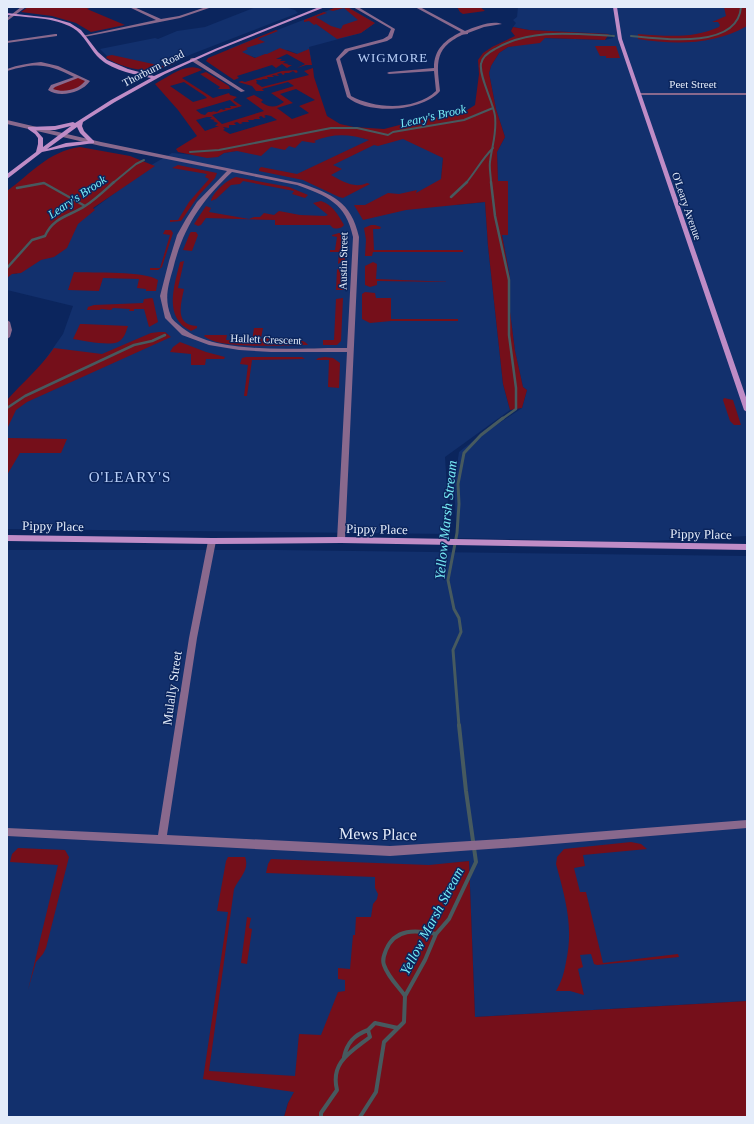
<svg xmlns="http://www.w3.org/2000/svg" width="754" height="1124" font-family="Georgia,serif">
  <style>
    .built { fill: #12306d }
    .green { fill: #750f1a; fill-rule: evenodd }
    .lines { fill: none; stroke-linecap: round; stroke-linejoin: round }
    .stream-far3 { stroke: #475a5f; stroke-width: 2 }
    .stream-far2 { stroke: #475a5f; stroke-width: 2.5 }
    .stream-far1 { stroke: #475a5f; stroke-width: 3 }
    .stream { stroke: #475a5f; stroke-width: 4 }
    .street { fill: #89698d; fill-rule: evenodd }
    .secondary { fill: #bf8cc6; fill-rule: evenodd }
    .labels { text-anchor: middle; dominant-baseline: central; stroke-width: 3; stroke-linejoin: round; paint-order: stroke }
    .far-street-label { font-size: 11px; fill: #e4ecfa; stroke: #0b255d }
    .far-water-label { font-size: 12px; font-style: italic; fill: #78ecf6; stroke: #0b255d }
    .far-quarter-label { font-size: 13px; letter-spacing: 1px; fill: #b8cff8; stroke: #0b255d }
    .street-label { font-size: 13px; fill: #e4ecfa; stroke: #0b255d }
    .water-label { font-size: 14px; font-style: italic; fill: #78ecf6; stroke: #0b255d }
    .quarter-label { font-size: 15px; letter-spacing: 1px; fill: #b8cff8; stroke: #0b255d }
    .near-street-label { font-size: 16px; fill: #e4ecfa; stroke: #0b255d }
  </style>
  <rect width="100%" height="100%" fill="#0b255d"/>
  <path class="built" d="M256 7H284L295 10 298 13 192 54 156 71H145L114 62 106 58 107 56 100 49 155 38 158 39 177 31 205 27Z
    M337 7H348L375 23 361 33 309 47 311 59 287 50 263 60 228 49Z
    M518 7H747V536L634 542 457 538 454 485 459 452 481 435 522 408 527 390 523 387 515 351 510 312V277L502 235H508L507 181H498L497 152 505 137 496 109 489 73 491 66 499 53 508 47 545 38 605 40 613 38 612 34 529 30 513 27 516 23 513 20 517 17Z
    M448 132 443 158 441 179 456 205 485 202 488 246 503 384 510 410 445 457 450 534 7 529V406L28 384 63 334 73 306 7 290V277L11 274H16L40 260 75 224 92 210 153 164 172 153 218 157 224 153 295 141 296 137 350 134 370 140Z
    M7 550H278L747 556V1001L475 1017 469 861 398 870 331 1032 288 1103 284 1117H7Z"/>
  <path class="green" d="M28 7H92L87 9 125 25 91 32 76 23 52 16 21 12Z
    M337 7 349 8 375 23 361 33 337 39 316 24 314 25 309 21 304 22V20L324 12 327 13 316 17 331 26 341 29 343 25 358 20 344 8 333 11 329 10Z
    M457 7H480L485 11 463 14 460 12Z
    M724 7H747V26C714 45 675 45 638 39V34C665 36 693 39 719 27L720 25 718 22H712L726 16Z
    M513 27 529 30 609 34 605 40 545 38 540 43 508 47 499 53 491 66 489 73 496 109 505 137 497 152 498 181H508V235H502L510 277V312L515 351 523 387 527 390 522 408 510 410 503 384 488 246 485 202 406 210 363 220 354 205H365L388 193 399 194 417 190 416 193 441 179 443 158 403 139 378 146 374 145 333 165 342 169 331 175C342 181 354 189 367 183L370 184 343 198 339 197 303 180 259 171V169L261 167 297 174 369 140C350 134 333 133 314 141L316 142 314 143 302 141 295 148 289 146 285 150 271 147 261 156 237 151 224 153 218 157 207 158 178 152 176 149 197 136 178 110 155 84C168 77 188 61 202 70L182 78 213 98 229 93 230 95 237 97 233 100 242 106 212 115 222 124 264 111 246 98 254 95 263 100 261 102C270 108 275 108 284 102L271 93 294 86 288 82 262 89 264 91H256L252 86 238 82 242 81 245 82 282 71 298 70H296L298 72 296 73 293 71 289 73H284L285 74 283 75 281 73 277 74 279 76 272 75 274 77H267L268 79H261L263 80H256L257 82 256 83 262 87 309 75 304 71 313 68 314 77 327 116 340 124 354 127 384 129 419 120 461 114 475 105 479 74 478 60 483 53 492 47 515 36 511 31ZM184 82 205 96 207 98 193 102 170 86ZM296 89 315 100 299 106 309 113 292 119 277 108 293 103 280 94ZM230 100 237 106H230L231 108H224L226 109 224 110 221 109 217 112 212 111 213 112H208L205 115 201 114 196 110ZM266 115 271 116 277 120 230 134 223 130 225 129 223 127 229 128V125H236L234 123 237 122 240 124 243 123 241 122H249L248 120H255L253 119H260L259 117 261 116 264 118 266 117 264 116ZM207 117H212L210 119 215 120 213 121 218 123 215 126H219L205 131 196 120Z
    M276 30 278 31 258 39 265 42 246 48 248 49 242 52 255 58 265 54H267L280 48 297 54 309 49 312 65H306L297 68 305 64 287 54 276 59H282L280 61H286L283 63 289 64 287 65H292L287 68 282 64 276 68 272 65 237 76 239 78 234 80 206 61 208 58Z
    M595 46H616L620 58H606V56H600Z
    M112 55 162 66 176 59 175 57 180 59C159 77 129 71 106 58L107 56Z
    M206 72 229 86 230 89H218L220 87 200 74Z
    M77 77 85 79V86L60 93 50 90 51 88Z
    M80 147 130 156 155 166 93 208 95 210 78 224 67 248 54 257 41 260 21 273 12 274 7 278V191C32 173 47 152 80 147Z
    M178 165 217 173 215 178 199 195 181 221 170 222V220H178L189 202 209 179 205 177 207 174 172 168Z
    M236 177 289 187 308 195 305 198 292 194 294 191 243 181 240 184 231 185 216 199 211 201C212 193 228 179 236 177Z
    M321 201C333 205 338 215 344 225 341 229 337 229 333 228L330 225H275V220L206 218 201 225 198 226 194 224 206 206 211 208 209 212 249 219 254 217H260L264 213 274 215 279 211 300 215 325 216 328 215 313 203Z
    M371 225H375L381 227 380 229H373L374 250H463V252H373L372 256H365L366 240 364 228Z
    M165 230H171L173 233 162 267 158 270H150V268H160L170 235 163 234Z
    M191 232H196L198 235 192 251 183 250 190 233Z
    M339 233H344L346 236 345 260 338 264 339 252H330V250H335L337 237 332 236V235Z
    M184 261 178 288 184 289C181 304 174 325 197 326V328L191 331C163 317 174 287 180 262Z
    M373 262 377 264 376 279 453 282 377 281V285L370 287 365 285V266Z
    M337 269 340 270 344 274V290H336Z
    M74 272C93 273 145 271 158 280L156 291H146V289L137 288 139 279 103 278 99 291 68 290Z
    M365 292 375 293 376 298H391V319H458V321H391L370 323 362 319V294Z
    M152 298 153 299 158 322 149 327 144 309H134V311H129L130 309 113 308 111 310 101 309 100 310H87L88 307 94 305 143 303 144 299Z
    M343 298 341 341 337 345H323V340H334L336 299Z
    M80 324H83L128 326C126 332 124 339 118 342 109 346 84 341 73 339Z
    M254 328H263L261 338C272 339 303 336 308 345 286 345 219 350 204 336L205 335H227L226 340 252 341Z
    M159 332H165L171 337 27 402 16 410 7 429V400C23 382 40 368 54 348L102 354 151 333Z
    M180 342 206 352 225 357 224 359H206L205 365H191V354L170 352 173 347Z
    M246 357H302L305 359 252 360 247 396H244L248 365 240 364 242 358Z
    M325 357 333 358 340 363 339 388 328 387 329 360H316L318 358Z
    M724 398 733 400 741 425H734L730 421 723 400Z
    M7 437 8 438 67 439 61 453H20L7 475Z
    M631 842 641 844 647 849 583 855 585 866 574 868 580 892H586L603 963 678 954 679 957 597 965 594 964 591 954 580 955 583 967 578 969 584 995 570 991H556C562 981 564 973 566 962 574 927 565 897 556 864L557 857 564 849Z
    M18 848 65 850 69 857 46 948 43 954 36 962 28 990 58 865 10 862 12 854Z
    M228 857H245C250 870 239 878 234 889L209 1071 295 1076 299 1034 321 1035 338 992 345 991V980L338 979V968L350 969 353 935H355L356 917H371L373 904 377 899 378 894 375 888V877L266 873 268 864 271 859 429 865 469 861 475 1017 747 1001V1117H284L288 1103 294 1092 203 1079 228 912 217 911 226 861Z
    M247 917 251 918 249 928 252 929 247 964 241 963Z"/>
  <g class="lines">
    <path class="stream-far3" d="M631 36C660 39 738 50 741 7
      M190 152 219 150 331 128H357L388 135 393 132 464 120 493 108
      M113 183 136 164 144 160
      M466 183C476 171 482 159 493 148
      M491 183C491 176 489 168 490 162 492 145 497 134 495 116 493 101 479 77 481 64 482 56 489 52 495 49 531 28 574 34 614 36"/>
    <path class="stream-far2" d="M491 182 495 216 509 280V335L516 388V409L502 419
      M17 188 44 183 85 206
      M451 197 467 182
      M7 268 32 240 45 236C53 217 70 216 85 206 96 199 105 190 114 182
      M7 408 25 396 134 345 152 341 165 335"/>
    <path class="stream-far1" d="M459 726 453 650 461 632 459 618 454 609 448 580 457 533 459 504 458 484 464 453 481 435 503 418"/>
    <path class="stream" d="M405 996C398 986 388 977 384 965 382 960 384 955 386 950 395 928 416 930 436 934
      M344 1057C347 1043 354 1035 368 1030
      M321 1117V1113L337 1090C330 1062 351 1052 370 1037L368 1030 375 1023 398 1028
      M360 1117 376 1092 384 1042 404 1022 405 996 425 960 436 934 449 919 476 862 466 791 459 725"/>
    <path class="street" d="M21 7H26L7 21V18Z
      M129 7H134L161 19 179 16 206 7H212L180 18 84 37 82 36 156 20Z
      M353 7H358L395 29 392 38 387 41 349 51 340 59 351 96C375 109 415 111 436 91L434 71 389 74 387 73 389 72 434 68C434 49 445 40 461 32L415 7H420L465 31C475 27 492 20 502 24L484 27 468 33V34C462 34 458 37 453 40 433 53 438 71 440 91 422 112 368 115 347 97L336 59 345 49 383 39 388 36 391 29Z
      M55 34H57V36L7 43V41Z
      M192 58H194L245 91 241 92 190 60V59Z
      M41 62 58 66 90 81C82 93 59 98 48 90L51 85 74 77C46 63 36 63 7 71V69C18 65 29 63 41 62ZM78 78 85 81C78 90 64 93 53 89L55 87Z
      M637 93H747V95H639L637 94Z
      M7 120 101 142 300 183C332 194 351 201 359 237L345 540 344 542H338L337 540 347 352H271L239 350 209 345 182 335 165 318 160 296 169 261 177 235 186 219 197 202 227 171 101 146 7 124ZM232 172 297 185C327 196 346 203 353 237L347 348C302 347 213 357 179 325 176 322 172 320 171 316 164 299 168 286 173 269 183 228 201 201 232 172Z
      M7 320 10 322 12 330 10 337 7 339Z
      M212 538 216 541 197 638 167 835 390 846 517 838 747 820V828L517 847 390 856 7 836V828L158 835 189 638 208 541Z"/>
    <path class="secondary" d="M319 7H325L218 50 165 74 115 102 83 122 82 126 84 131 94 141V143L66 147 42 152 7 179V174L36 152 38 144V138L35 134 28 129V127L55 126 73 122 75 123 111 100 151 78C133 74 110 70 97 56 89 47 84 35 73 28 54 17 29 18 7 15V13L52 18 70 23 81 30 98 52 107 60 128 69 154 76 215 49ZM71 126 43 147V138L36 130H55ZM77 127 80 133 88 141 66 143 47 149Z
      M613 7H617L622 39 747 400V412L744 410 618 39Z
      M7 535 212 538 341 537 747 544V550L341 543 212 544 7 541Z"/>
  </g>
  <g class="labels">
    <g class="far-street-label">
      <text transform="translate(153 68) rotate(-27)">Thorburn Road</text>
      <text x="693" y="84">Peet Street</text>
      <text transform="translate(687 206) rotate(71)">O'Leary Avenue</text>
      <text transform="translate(343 261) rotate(-89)">Austin Street</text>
      <text transform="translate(266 339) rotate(2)">Hallett Crescent</text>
    </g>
    <g class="far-water-label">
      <text transform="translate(433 116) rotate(-13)">Leary's Brook</text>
      <text transform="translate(77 197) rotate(-34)">Leary's Brook</text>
    </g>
    <g class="far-quarter-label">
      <text x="393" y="57">WIGMORE</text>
    </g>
    <g class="street-label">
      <text transform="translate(53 526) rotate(1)">Pippy Place</text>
      <text transform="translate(377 529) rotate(1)">Pippy Place</text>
      <text transform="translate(701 534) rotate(1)">Pippy Place</text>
      <text transform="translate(172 688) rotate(-82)">Mulally Street</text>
    </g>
    <g class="water-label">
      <text transform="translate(446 520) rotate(-84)">Yellow Marsh Stream</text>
      <text transform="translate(432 921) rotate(-62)">Yellow Marsh Stream</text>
    </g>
    <g class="quarter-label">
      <text x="130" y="477">O'LEARY'S</text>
    </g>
    <g class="near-street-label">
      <text transform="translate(378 834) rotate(1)">Mews Place</text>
    </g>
  </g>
  <rect width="754" height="1124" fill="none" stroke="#e4ecfa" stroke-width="16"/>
</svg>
